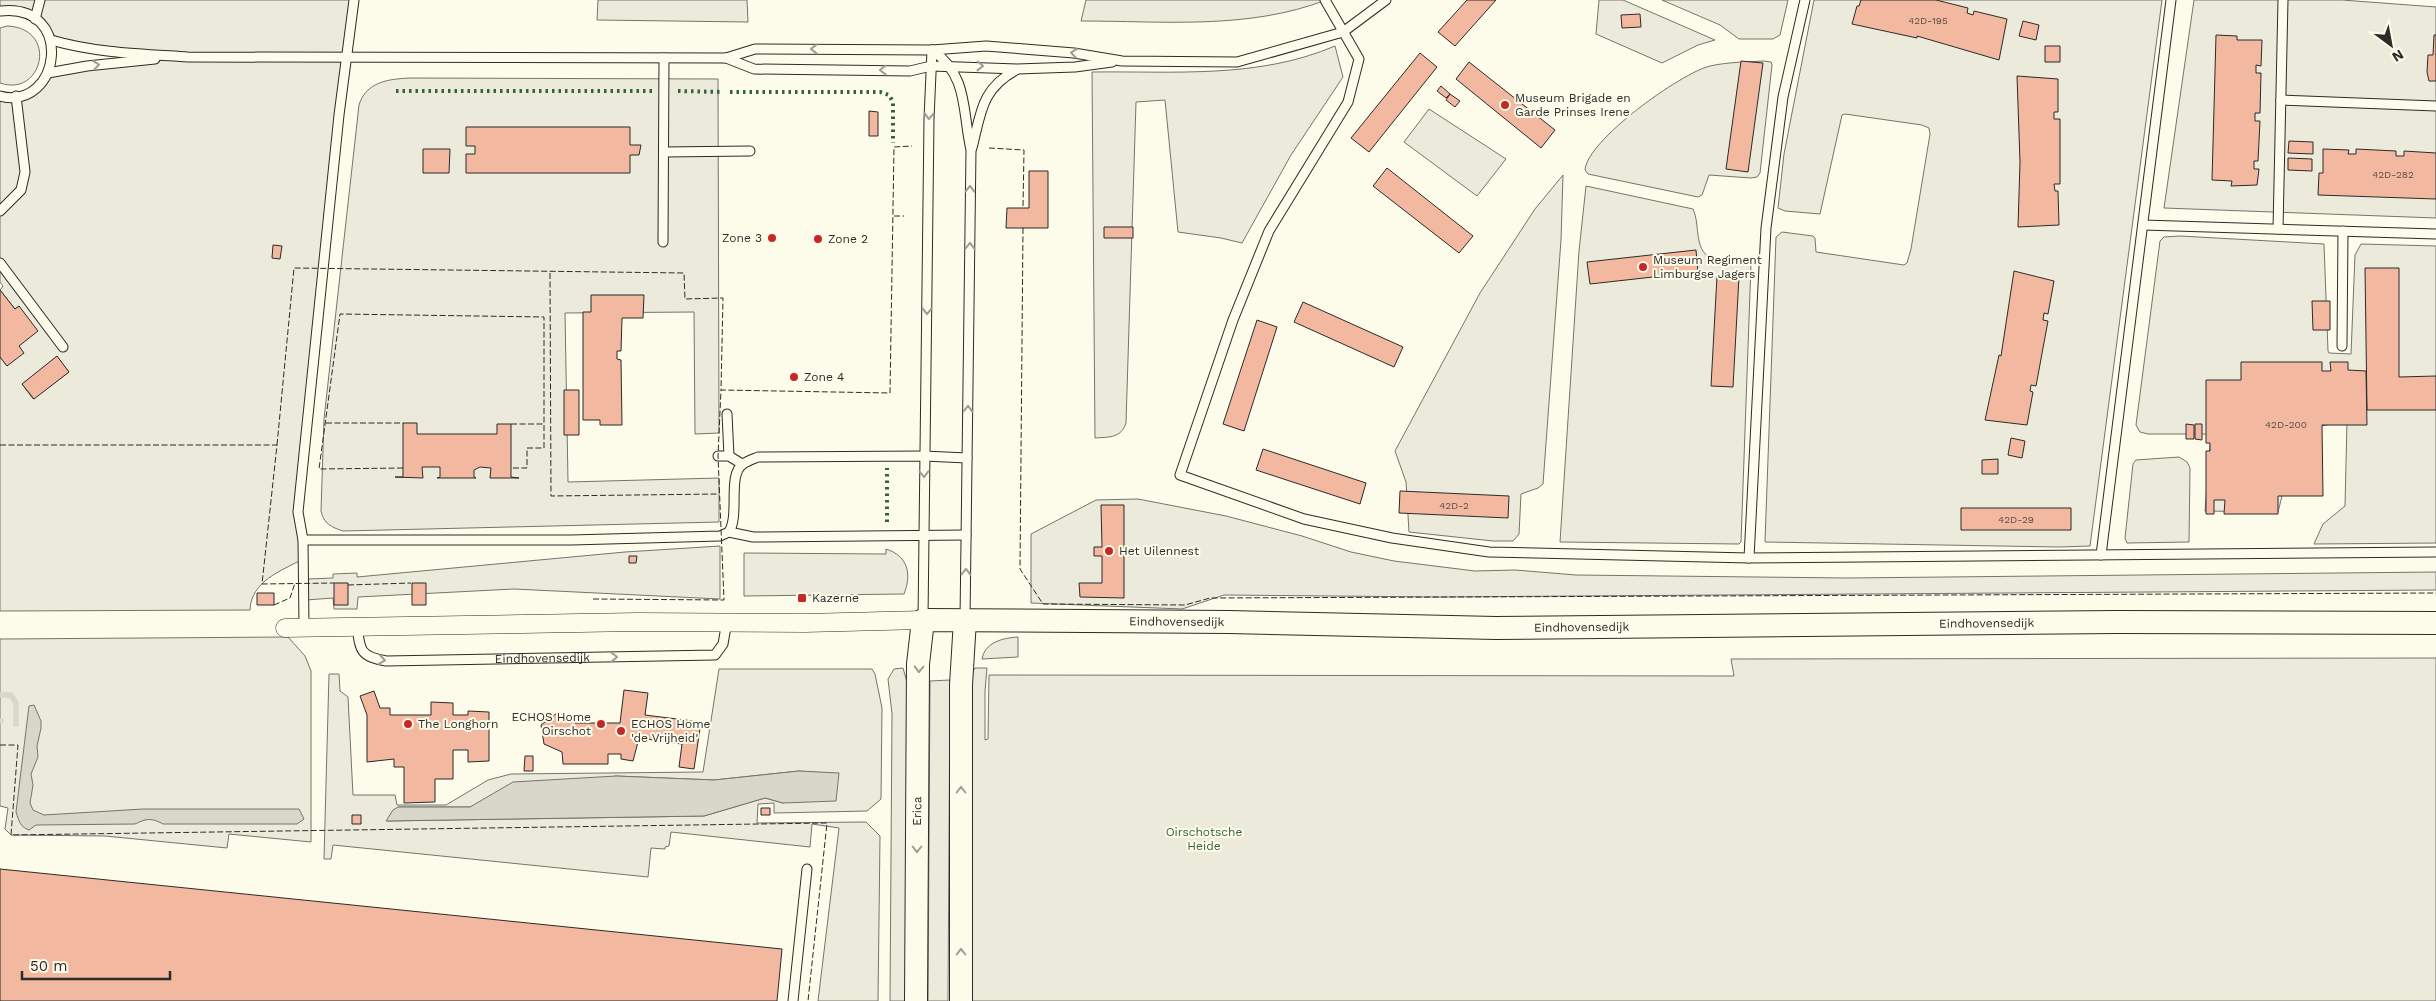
<svg xmlns="http://www.w3.org/2000/svg" width="2436" height="1001" font-family="'Work Sans',sans-serif">
  <style>
    .green { fill: #ecebdb; stroke: #74746e; fill-rule: evenodd }
    .water { fill: #d8d7c9; stroke: #74746e }
    .lines { fill: none; stroke-linecap: round; stroke-linejoin: round }
    .stream { stroke: #d8d7c9; stroke-width: 5.5 }
    .building { fill: #f2b8a0; stroke: #2b2b2b }
    .service-casing { stroke: #2b2b2b; stroke-width: 11 }
    .minor-casing { stroke: #2b2b2b; stroke-width: 19 }
    .tertiary-casing { stroke: #2b2b2b; stroke-width: 24 }
    .service { stroke: #fdfbea; stroke-width: 9 }
    .minor { stroke: #fdfbea; stroke-width: 18 }
    .tertiary { stroke: #fdfbea; stroke-width: 22 }
    .hedge { stroke: #34623c; stroke-width: 4; stroke-dasharray: 2.5 4; stroke-linecap: butt }
    .fence { stroke: #2b2b2b; stroke-width: 1; stroke-dasharray: 6 2.5; stroke-linecap: butt }
    .oneway { stroke: #9e9d94 }
    .poi-dot { fill: #c62828; stroke: #fdfbea; stroke-width: 2 }
    .labels { text-anchor: middle; dominant-baseline: central; stroke-width: 4; stroke-linejoin: round; paint-order: stroke }
    .number-label { font-size: 10px; fill: #5d4e48 }
    .poi-label { font-size: 12px; fill: #2b2b2b; stroke: #fdfbea; text-anchor: start }
    .street-label { font-size: 12px; fill: #2b2b2b; stroke: #fdfbea }
    .park-label { font-size: 12px; fill: #34623c; stroke: #fdfbea }
  </style>
  <rect width="100%" height="100%" fill="#fdfbea"/>
  <path class="green" d="M0 0H354L298 512 303 559C281 571 251 581 250 610L0 611V357L7 366 19 346V306L15 309 0 290 3 286 0 282V96L23 95 48 73 64 69 183 57 51 40 29 14 0 11ZM57 357 69 372 33 399 22 384Z
    M598 0H747L748 22 597 20Z
    M1086 0H1326C1248 30 1163 21 1081 21Z
    M1599 0H1623L1715 40 1698 45 1662 63 1596 34Z
    M1662 0H1788L1780 35 1773 39H1739L1720 25Z
    M1814 0H2162L2090 546 2059 547 1765 542 1776 237 1782 232 1813 236 1815 238 1816 252 1904 265 1907 263 1911 249 1930 134 1929 128 1922 125 1845 114 1842 115 1820 214 1785 211 1778 208 1784 154Z
    M2194 0H2342L2436 7V218L2164 208Z
    M7 26C59 28 43 98 0 83V28Z
    M1335 46 1343 77 1291 155 1242 243 1221 238 1178 232 1165 100 1136 102 1126 423C1121 438 1110 437 1095 438L1092 72C1174 71 1258 79 1335 46Z
    M1764 61 1771 62 1772 65 1760 173 1757 177 1751 178 1709 175 1702 195 1698 197 1588 174 1585 170C1587 140 1681 73 1710 66 1728 62 1746 62 1764 61Z
    M410 78 718 79 719 433 695 434 694 312 565 313 568 482 719 478V522L343 531C331 527 324 524 321 511L324 419 359 105C366 82 388 79 410 78Z
    M1429 109 1506 159 1477 196 1404 142Z
    M1563 175 1561 240 1543 484 1538 488 1521 494 1519 534 1513 541H1493L1409 532 1406 482 1395 451 1480 293 1535 209Z
    M1586 186 1693 209C1701 225 1692 254 1716 260 1727 264 1740 260 1751 264L1741 542 1739 544 1560 542 1579 251Z
    M2180 236 2324 244 2328 351 2329 353 2351 354 2355 255 2361 244 2436 246V543L2314 544 2323 524 2345 506 2347 421 2321 426 2284 488 2278 512 2205 511 2211 434H2148L2140 432 2136 425 2160 241 2164 237Z
    M2179 457 2187 462 2190 468 2189 542 2127 543 2125 538 2133 464 2136 460Z
    M1138 499 1226 516 1302 536 1351 552 1394 561 1475 571 1515 570 1576 575 1847 578 2436 572V590L1438 597 1224 595 1182 609 1031 603V534L1096 500Z
    M720 546V599L514 589 358 597 357 609H334L333 598 306 600 308 579 333 578V574L357 573V577L625 552Z
    M886 549C908 556 912 574 904 594L744 596V553L886 554Z
    M288 637 305 656 311 671V842L229 834 227 848 105 836 11 835 5 829 8 808 0 806V639Z
    M1018 637V657L982 659C985 642 1003 638 1018 637Z
    M2436 658V1001H970L972 673 975 668H987L985 691V740L988 739 989 675 1734 676 1731 659Z
    M903 668 907 682 906 1001H890L892 714 888 679 894 669Z
    M719 669H872L875 674 882 708 881 799 867 811 774 813V803L758 804 757 823 866 822 880 836 878 1001H818L839 828 812 824 810 847 671 832 669 846 665 847V849L651 848 648 877 333 845 331 859H324L329 674H339L340 691 348 697 353 795H395L397 805H446L488 780 511 774 703 772ZM799 771 839 774 783 803 765 798 704 816 387 821 398 807H470L616 776 714 780Z
    M950 680 948 1001H928L930 681Z"/>
  <path class="water" d="M34 705 41 721V728L37 746 38 757 31 774 33 785 30 803 33 810 44 815 143 809H299L304 819 297 824H163C152 818 147 818 135 824L36 825 29 830C20 827 19 821 16 812L29 706Z
    M799 771 839 773 836 801 783 803 765 798 704 816 386 821 393 810 398 807H470L513 782 616 776 714 780Z"/>
  <g class="lines">
    <path class="stream" d="M0 695H11L16 703V724
      M0 721H1"/>
  </g>
  <path class="building" d="M1467 0H1496L1455 46 1438 32Z
    M1861 0H1936L1968 8 1967 13 1973 15 1974 11 2007 19 1999 60 1917 36V38L1852 24 1857 6H1859Z
    M1640 14 1641 27 1622 28 1621 15Z
    M2023 21 2039 25 2036 40 2019 36Z
    M2216 35 2237 36V40H2262L2261 66 2256 65V73H2261L2260 113H2255V121H2260L2258 161H2254V169H2259L2257 185 2231 186 2232 181 2212 180Z
    M2434 35H2436V81H2429L2427 72 2428 55H2433Z
    M2045 46H2060V62H2045Z
    M1420 53 1437 67 1369 152 1351 138Z
    M1741 61 1763 63 1748 172 1726 169Z
    M1469 62 1555 130 1541 148 1456 79Z
    M2017 76 2058 79V112H2054V119H2060V184H2054L2055 191H2058L2059 225 2018 227 2020 162Z
    M1441 86 1450 94 1446 98 1437 91Z
    M1450 94 1460 101 1455 107 1446 100Z
    M869 111 878 112V136H869Z
    M466 127H630V145H641L639 155H630V173H466V154H475V146H466Z
    M2289 141 2313 142V154L2288 153Z
    M423 149H450L449 173H423Z
    M2323 149 2349 150 2348 154H2356V149L2396 151V156H2404V151L2436 153V199L2318 195 2319 173H2323Z
    M2288 158 2312 159V171L2288 170Z
    M1387 168 1473 236 1459 253 1373 186Z
    M1029 171H1048V228H1006L1007 208H1029Z
    M1104 227H1133V238H1104Z
    M273 245 282 246 280 259 272 258Z
    M1696 250 1698 272 1590 284 1587 262Z
    M2365 268H2399V377L2436 376V410H2367Z
    M2014 271 2054 281 2048 314 2044 313 2043 320 2048 321 2036 386 2031 385 2030 391 2033 392 2027 425 1985 420 1999 355 2001 356Z
    M1717 276 1739 277 1733 387 1711 386Z
    M0 290 15 309 19 306 38 331 19 346 24 353 7 366 0 357Z
    M591 295H644L643 318H622L621 351H617V359L621 360 622 425H600V420H583V312H591Z
    M2312 301H2330V330H2313Z
    M1303 302 1403 347 1394 367 1294 322Z
    M1257 320 1277 327 1244 431 1223 424Z
    M57 356 69 372 34 399 22 384Z
    M2241 362H2322V371H2331L2330 362H2348V370L2366 371 2367 425H2322L2323 496H2278V514H2224L2225 500H2214V514H2206V451H2210V443H2206V380H2241Z
    M564 390H579V435H564Z
    M403 423H417V434H497V424H511V477L519 478H490L491 468 480 467 474 470V477L476 478H437L440 477V467H422L423 478 395 477H403Z
    M2186 424 2194 425V439H2186Z
    M2195 424H2202V440L2195 439Z
    M2011 438 2025 441 2022 458 2008 455Z
    M1263 449 1366 483 1360 504 1256 470Z
    M1998 459V474H1982V460Z
    M1400 491 1509 496 1508 518 1399 513Z
    M1101 505H1124V598L1080 597 1079 583H1102V556H1094V547H1102Z
    M1961 508H2071V530H1961Z
    M629 556H637L636 563H629Z
    M334 583H348V605H334Z
    M412 583H426V605H412Z
    M257 593H274V605H257Z
    M624 690 648 693 645 715 701 722 694 769 679 767 682 744 639 738 633 761 621 759V754H608V764H563L562 752 544 744 541 725 557 713 574 720 575 723H620Z
    M374 691 380 708H390V715H431V702L453 703V715H468V711L489 712V761L468 762V750H453V779H435V802L404 803V767H394V759L367 762V715L360 696Z
    M525 756H533V771H524Z
    M761 808H770V815H761Z
    M352 815H361V824H352Z
    M0 869 782 949 777 1001H0Z"/>
  <g class="lines">
    <g class="service-casing">
      <g id="service">
        <path d="M1325 0 1359 59 1348 102 1269 231 1233 320 1180 475 1304 519 1392 538 1489 552 1749 558 2436 552"/>
        <path d="M0 11C76 2 61 112 0 96"/>
        <path d="M35 19 40 0"/>
        <path d="M51 40C96 53 141 54 188 57L726 58 755 49 932 50 986 46 1074 53 1122 61 1237 62 1343 32 1386 0"/>
        <path d="M932 50C969 76 962 111 971 150L965 620"/>
        <path d="M726 58 754 69 910 71 931 66 1017 69 1075 67 1112 62"/>
        <path d="M48 73 87 66 155 59"/>
        <path d="M2281 100 2436 106"/>
        <path d="M972 148C981 113 981 89 1016 70"/>
        <path d="M664 152 750 151"/>
        <path d="M0 211 21 190 25 172 16 96"/>
        <path d="M2143 225 2436 234"/>
        <path d="M2278 229 2283 0"/>
        <path d="M663 242 664 58"/>
        <path d="M0 263 63 347"/>
        <path d="M2342 346 2343 231"/>
        <path d="M727 414 729 456"/>
        <path d="M718 456H729L742 464"/>
        <path d="M729 532C740 514 727 475 743 464 747 461 753 459 758 457L924 456 967 458"/>
        <path d="M303 540H571L720 536 729 532 753 537 966 535"/>
        <path d="M2101 555 2171 0"/>
        <path d="M1749 558 1766 228 1783 97 1805 0"/>
        <path d="M923 619 929 119 932 50"/>
        <path id="s1" d="M357 626C360 651 360 656 386 661L715 655 723 644 727 621"/>
        <path d="M304 627 303 540 298 512 339 115 354 0"/>
        <path d="M793 1001 807 869"/>
      </g>
    </g>
    <g class="minor-casing">
      <path id="minor" d="M285 628 637 622 805 623 923 620"/>
    </g>
    <g class="tertiary-casing">
      <g id="tertiary">
        <path id="s2" d="M916 1001 918 664 923 620 1229 622 1496 628 2117 622 2436 623"/>
        <path d="M961 1001V685L965 620"/>
      </g>
    </g>
    <use href="#service" class="service"/>
    <use href="#minor" class="minor"/>
    <use href="#tertiary" class="tertiary"/>
    <path class="hedge" d="M396 91H653
      M678 91 723 92
      M730 92H880L889 95 893 102V143
      M887 522V468"/>
    <path class="fence" d="M989 148 1024 150 1023 208
      M894 216H904
      M1023 228 1020 569 1043 604 1185 605 1210 598 2436 593
      M550 273 551 496 719 494
      M326 423H403
      M511 424H544
      M0 445H277L262 584 334 583
      M277 445 294 268 684 273 685 299 723 298 721 390
      M403 468 319 469 340 314 544 317V448H527V468H511
      M348 585 411 583
      M593 599 724 600 718 456 721 390 890 393 894 147 912 146
      M274 605 290 598 295 583
      M0 745H18L11 835 827 823 808 1001"/>
  </g>
  <defs><path id="oneway-chevron" d="M-2-3.5L2.5 0L-2 3.5" fill="none" stroke-width="1.6" stroke-linecap="round" stroke-linejoin="round" transform="scale(1.25)"/></defs>
  <g class="oneway">
    <use href="#oneway-chevron" transform="translate(814 49) rotate(-180)"/>
    <use href="#oneway-chevron" transform="translate(1074 53) rotate(-173)"/>
    <use href="#oneway-chevron" transform="translate(96 65) rotate(-7)"/>
    <use href="#oneway-chevron" transform="translate(980 66) rotate(1)"/>
    <use href="#oneway-chevron" transform="translate(883 70) rotate(-180)"/>
    <use href="#oneway-chevron" transform="translate(929 116) rotate(92)"/>
    <use href="#oneway-chevron" transform="translate(970 189) rotate(-89)"/>
    <use href="#oneway-chevron" transform="translate(970 246) rotate(-89)"/>
    <use href="#oneway-chevron" transform="translate(927 311) rotate(91)"/>
    <use href="#oneway-chevron" transform="translate(968 409) rotate(-89)"/>
    <use href="#oneway-chevron" transform="translate(924 474) rotate(89)"/>
    <use href="#oneway-chevron" transform="translate(966 572) rotate(-89)"/>
    <use href="#oneway-chevron" transform="translate(614 657) rotate(-1)"/>
    <use href="#oneway-chevron" transform="translate(382 660) rotate(8)"/>
    <use href="#oneway-chevron" transform="translate(919 669) rotate(92)"/>
    <use href="#oneway-chevron" transform="translate(961 790) rotate(-90)"/>
    <use href="#oneway-chevron" transform="translate(917 849) rotate(90)"/>
    <use href="#oneway-chevron" transform="translate(961 952) rotate(-90)"/>
  </g>
  <g class="poi-dot">
    <circle cx="1505" cy="105" r="5"/>
    <circle cx="772" cy="238" r="5"/>
    <circle cx="818" cy="239" r="5"/>
    <circle cx="1643" cy="267" r="5"/>
    <circle cx="794" cy="377" r="5"/>
    <circle cx="1109" cy="551" r="5"/>
    <rect x="797" y="593" width="10" height="10" rx="2.5"/>
    <circle cx="408" cy="724" r="5"/>
    <circle cx="601" cy="724" r="5"/>
    <circle cx="621" cy="731" r="5"/>
  </g>
  <g class="labels">
    <g class="number-label">
      <text x="1928" y="20">42D-195</text>
      <text x="2393" y="174">42D-282</text>
      <text x="2286" y="424">42D-200</text>
      <text x="1454" y="505">42D-2</text>
      <text x="2016" y="519">42D-29</text>
    </g>
    <g class="poi-label">
      <text x="1515" y="98">Museum Brigade en<tspan x="1515" dy="14">Garde Prinses Irene</tspan></text>
      <text x="762" y="238" text-anchor="end">Zone 3</text>
      <text x="828" y="239">Zone 2</text>
      <text x="1653" y="260">Museum Regiment<tspan x="1653" dy="14">Limburgse Jagers</tspan></text>
      <text x="804" y="377">Zone 4</text>
      <text x="1119" y="551">Het Uilennest</text>
      <text x="812" y="598">Kazerne</text>
      <text x="591" y="717" text-anchor="end">ECHOS Home<tspan x="591" dy="14">Oirschot</tspan></text>
      <text x="418" y="724">The Longhorn</text>
      <text x="631" y="724">ECHOS Home<tspan x="631" dy="14">'de Vrijheid'</tspan></text>
    </g>
    <g class="street-label">
      <text stroke="none"><textPath href="#s2" startOffset="635">Eindhovensedijk</textPath></text>
      <text stroke="none"><textPath href="#s2" startOffset="1445">Eindhovensedijk</textPath></text>
      <text stroke="none"><textPath href="#s2" startOffset="1040">Eindhovensedijk</textPath></text>
      <text stroke="none"><textPath href="#s1" startOffset="208">Eindhovensedijk</textPath></text>
      <text stroke="none"><textPath href="#s2" startOffset="190">Erica</textPath></text>
    </g>
    <g class="park-label">
      <text x="1204" y="832">Oirschotsche<tspan x="1204" dy="14">Heide</tspan></text>
    </g>
  </g>
  <g transform="translate(2391 45) rotate(148)" stroke="#fdfbea" stroke-width="4" paint-order="stroke">
  <path d="M0-4L9 19L0 12L-9 19Z" fill="#2b2b2b"/>
  <text y="-8" font-size="14" font-weight="bold" text-anchor="middle" fill="#2b2b2b">N</text>
  </g>
  <path d="M22 971v8h148v-8" fill="none" stroke="#2b2b2b" stroke-width="2.5"/>
  <text x="30" y="971" font-size="15" fill="#2b2b2b" stroke="#fdfbea" stroke-width="4" paint-order="stroke">50 m</text>
</svg>
